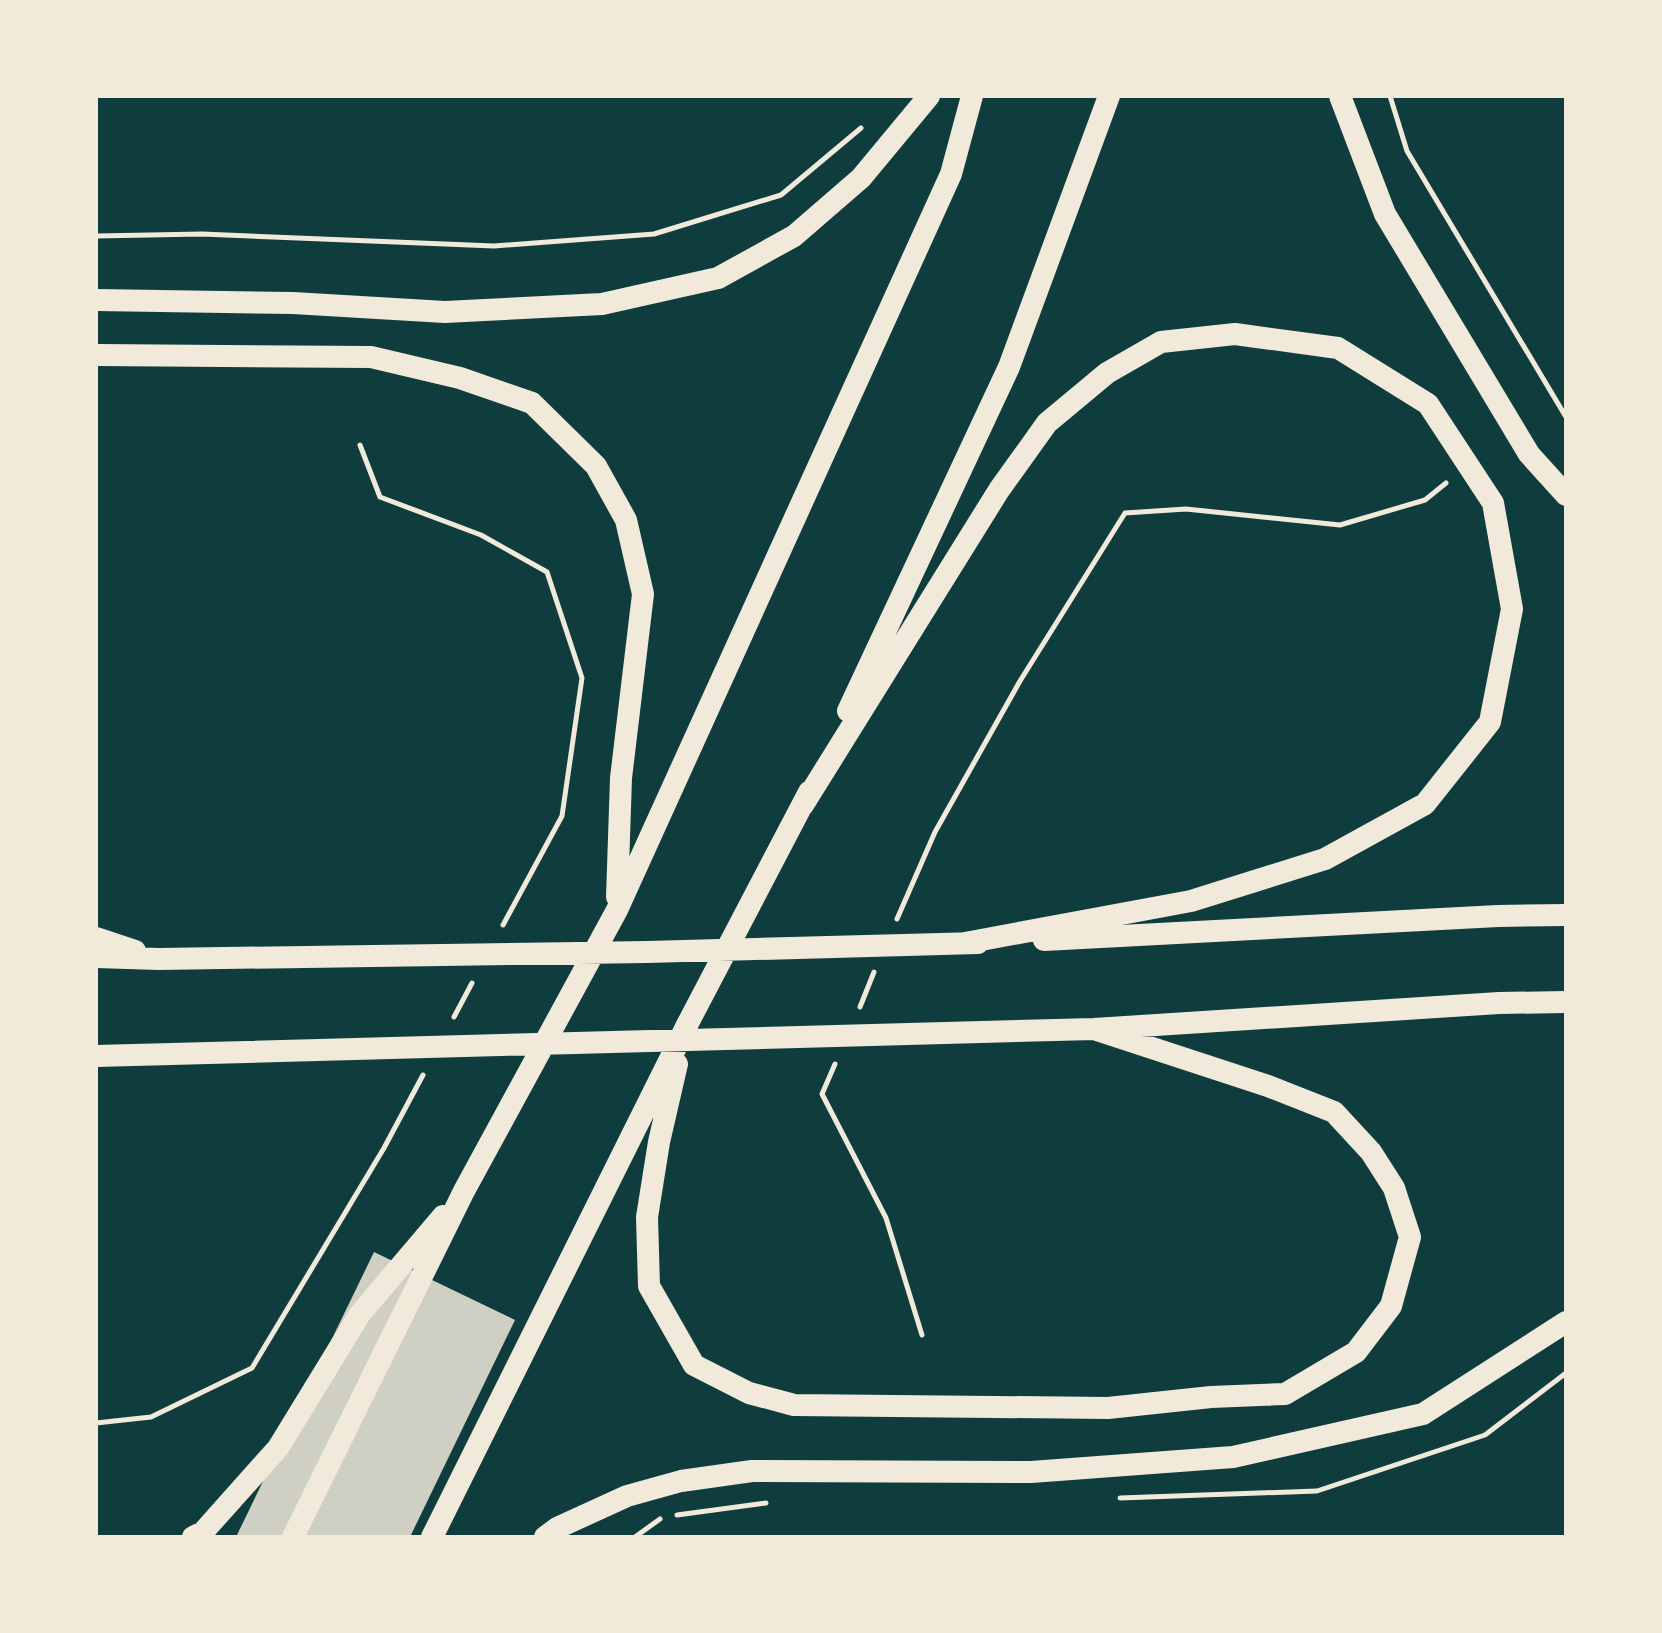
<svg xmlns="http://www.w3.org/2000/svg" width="1662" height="1633" font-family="Barlow,sans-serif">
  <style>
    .building { fill: #cfcfc3 }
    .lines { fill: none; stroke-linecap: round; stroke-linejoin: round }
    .path { stroke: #f1e9da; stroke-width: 5 }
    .trunk { stroke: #f1e9da; stroke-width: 22 }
  </style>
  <rect width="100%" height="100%" fill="#0f3d3e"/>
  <path class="building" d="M374 1252 515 1320 410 1537H236Z"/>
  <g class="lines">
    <path class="path" d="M1390 96 1407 151 1566 417
      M96 236 202 234 494 246 654 234 781 195 861 128
      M360 445 380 497 481 535 547 572 582 678 562 816 503 925
      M897 919 935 832 1020 681 1125 513 1186 509 1340 525 1425 500 1446 483
      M860 1007 874 972
      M454 1017 472 983
      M835 1064 822 1094 886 1218 922 1335
      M96 1423 151 1417 252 1368 384 1148 423 1075
      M1120 1498 1317 1491 1485 1435 1566 1373
      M677 1515 766 1503
      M635 1537 660 1519"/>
    <path class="trunk" d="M1340 96 1385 214 1529 454 1566 495
      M96 300 293 303 445 312 602 304 718 278 794 236 861 178 929 96
      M96 355 371 357 460 378 532 403 596 466 626 520 643 594 621 778 617 897
      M848 711 1009 367 1109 96
      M803 805 999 490 1047 423 1107 373 1161 342 1235 334 1338 348 1428 404 1493 503 1512 609 1490 722 1425 804 1325 859 1191 901 965 943
      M96 938 135 951
      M1044 940 1498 916 1566 915
      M96 957 159 959 647 952 978 943
      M96 1056 1094 1029 1499 1003 1566 1002
      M677 1064 659 1142 647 1217 649 1286 694 1365 749 1393 794 1405 1108 1408 1211 1397 1285 1394 1356 1352 1391 1306 1410 1237 1394 1188 1371 1152 1334 1112 1268 1086 1094 1029
      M193 1537 203 1532 278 1448 360 1314 443 1216
      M293 1537 464 1191 617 910 951 174 972 96
      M432 1537 687 1025 809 792
      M545 1537 557 1528 627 1496 681 1481 752 1471 1031 1472 1233 1457 1423 1414 1566 1322"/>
  </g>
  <rect width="1662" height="1633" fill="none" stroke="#f1e9da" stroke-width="196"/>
</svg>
